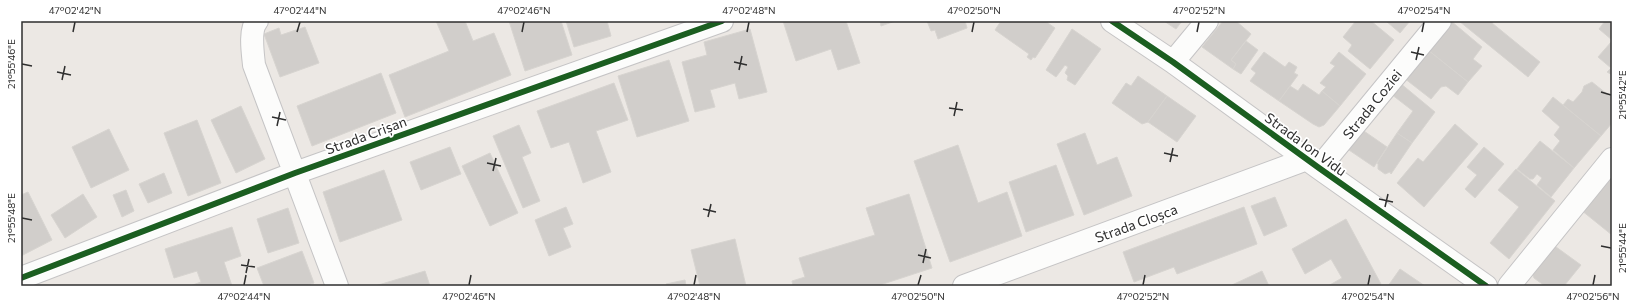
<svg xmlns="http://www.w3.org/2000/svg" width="1633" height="307" font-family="Commissioner,sans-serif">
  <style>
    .building { fill: #d1cecb; stroke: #d7d4d0 }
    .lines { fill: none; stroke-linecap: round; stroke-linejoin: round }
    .street-casing { stroke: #c5c4c5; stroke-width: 24 }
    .street { stroke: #fcfcfb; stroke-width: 22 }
    .cycleway-casing { stroke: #fff; stroke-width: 8 }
    .cycleway { stroke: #1b5e20; stroke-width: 6 }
    .ticks { fill: none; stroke: #2e2e2e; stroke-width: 1.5 }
    .labels { text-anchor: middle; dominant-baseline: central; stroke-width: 3.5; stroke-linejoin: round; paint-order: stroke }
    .street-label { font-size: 14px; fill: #2e2e2e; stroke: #fff }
    .neatline { fill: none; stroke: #2e2e2e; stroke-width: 1.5 }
    .ticks-label { font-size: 10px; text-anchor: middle; fill: #2e2e2e }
  </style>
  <rect width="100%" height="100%" fill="#ece8e4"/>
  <path class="building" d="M436 21H465L473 41 494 33 511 75 405 117 389 75 449 51Z
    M509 21H561L572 55 525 71Z
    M566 21H607L611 36 574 47Z
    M783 21H846L860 63 838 70 831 49 796 61Z
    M880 21H895L881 26Z
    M927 21H965L967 28 938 39 935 30 931 31Z
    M1001 21H1045L1055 28 1035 58 1033 57 1031 60 1027 57 1029 54 995 30Z
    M1164 21H1182L1176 29Z
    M1223 21H1236L1251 34 1231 60 1236 64 1233 69 1202 47Z
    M1354 21H1371L1394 40 1370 69 1348 51 1352 45 1343 37 1355 22Z
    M1386 21H1410L1400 33Z
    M1451 21 1482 47 1473 59 1482 66 1468 82 1428 50Z
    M1459 21H1493L1492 23 1540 62 1528 77Z
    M1605 21H1612V40L1599 29Z
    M305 27 319 63 280 77 264 34 279 28 281 35Z
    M750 29 767 92 739 99 735 83 710 90 715 107 695 112 682 62 707 55 704 42Z
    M1072 29 1101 49 1075 85 1067 80 1068 76 1065 73 1068 67 1065 65 1056 77 1046 70Z
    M1246 41 1258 50 1241 74 1233 69 1236 64 1231 60Z
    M1612 41V75L1607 72 1611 68 1598 57Z
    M1428 50 1468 82 1458 95 1446 86 1441 87 1431 99 1404 78Z
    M1264 52 1285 67 1289 62 1297 67 1294 73 1298 75 1279 101 1250 81 1256 73 1251 69Z
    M1339 52 1366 74 1340 106 1322 91 1326 87 1320 83 1335 66 1330 63Z
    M669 60 689 121 637 137 618 76Z
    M381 73 396 113 312 146 297 106Z
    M1138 76 1167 96 1148 122 1142 124 1112 103 1126 83 1131 86Z
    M1592 82 1612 98V123L1601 136 1563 105 1568 99 1573 102 1582 92 1584 86Z
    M614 83 628 120 596 131 611 172 583 183 569 142 551 148 537 111Z
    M1400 83 1435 112 1412 143 1397 133 1413 111 1391 94Z
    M1303 84 1319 95 1322 91 1340 106 1324 125 1319 127 1313 124 1279 101 1290 86 1298 91Z
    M1167 96 1196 116 1177 142 1148 122Z
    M1553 97 1601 136 1574 168 1553 150 1560 141 1554 135 1560 127 1542 111Z
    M241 106 265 159 236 173 211 120Z
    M197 120 221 183 188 196 164 133Z
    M1455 124 1478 144 1424 207 1397 183 1418 158 1423 162Z
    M519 125 531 153 522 157 540 201 523 208 493 136Z
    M109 129 129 170 91 188 72 147Z
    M1361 129 1387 147 1374 167 1346 148Z
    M1085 133 1097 165 1117 157 1132 196 1084 215 1057 144Z
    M1397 133 1412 143 1391 174 1390 172 1385 174 1378 169V164L1377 163Z
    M1540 141 1574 168 1551 197 1537 185 1542 178 1537 174 1533 179H1530L1517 169Z
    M958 145 978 203 1007 192 1022 236 950 262 914 161Z
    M450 147 461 174 421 190 410 162Z
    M1484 147 1504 164 1475 198 1465 189 1477 175 1467 167Z
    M490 153 518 213 490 226 462 166Z
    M1056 165 1074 215 1026 232 1009 182Z
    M1516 169 1555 201 1509 259 1490 243 1519 207 1498 190Z
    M384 170 402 220 340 242 323 192Z
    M164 173 172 193 148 203 139 184Z
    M1609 175 1612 178V235L1581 210Z
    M126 190 134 211 122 217 113 195Z
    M28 192 52 240 21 256V195Z
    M83 194 97 217 65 238 51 215Z
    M909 194 932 268 877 286H793L792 281 805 277 799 258 875 235 866 208Z
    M1275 197 1287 226 1264 236 1251 206Z
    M566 207 573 224 563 228 571 247 549 256 535 220Z
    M1244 207 1257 244 1177 274 1174 267 1134 282 1123 252Z
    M288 208 299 243 268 253 257 219Z
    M1346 219 1381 284 1377 286H1328L1342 278 1331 259 1305 274 1292 249Z
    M232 227 241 256 224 262 232 286H190L201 282 197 271 174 278 165 249Z
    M735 239 746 286H700L691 250Z
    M1552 244 1581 265 1564 286H1545L1534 278 1532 273Z
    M302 251 314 283 305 286H264L257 268Z
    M1400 269 1425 286H1388Z
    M425 271 430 286H375Z
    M1262 271 1269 286H1232V285Z
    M685 280 686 286H667L666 284Z"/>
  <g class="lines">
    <g class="street-casing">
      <path id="street" d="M257 21C249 30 253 54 254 65L337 286
        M1112 21 1173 62 1319 168 1486 286
        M1173 62 1207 21
        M1319 168 1440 21
        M21 278 295 173 722 21
        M964 286 1307 159
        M1509 286 1612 159"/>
    </g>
    <use href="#street" class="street"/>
    <g class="cycleway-casing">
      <path id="cycleway" d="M1112 21 1173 62 1319 168 1486 286
        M21 278 295 173 722 21"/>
    </g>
    <use href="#cycleway" class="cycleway"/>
  </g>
  <path class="ticks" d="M73 32 75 22M297 32 300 22M522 32 524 22M747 32 749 22M972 32 974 22M1197 32 1199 22M1422 32 1424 22M1411 52 1424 55M1416 60 1419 47M734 62 747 65M22 64 32 66M739 70 742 56M57 72 71 75M62 80 65 66M1601 92 1611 95M949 108 963 110M954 116 957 102M272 117 286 120M277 126 280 112M1164 153 1178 156M1170 162 1173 148M487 163 501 166M493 171 496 158M1379 199 1393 202M1385 207 1388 194M703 209 716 212M708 217 711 204M22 218 32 220M1601 246 1611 248M918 255 931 258M923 263 926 249M241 265 255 267M246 273 249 259M244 285 246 275M469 285 471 275M694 285 696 275M918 285 921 275M1143 285 1145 275M1368 285 1370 275M1593 285 1595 275"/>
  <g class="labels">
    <g class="street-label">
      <text transform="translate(1372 104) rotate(-51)">Strada Coziei</text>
      <text transform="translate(366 135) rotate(-20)">Strada Crișan</text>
      <text transform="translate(1306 144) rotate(36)">Strada Ion Vidu</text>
      <text transform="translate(1136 223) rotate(-20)">Strada Cloșca</text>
    </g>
  </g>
  <rect width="1633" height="307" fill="none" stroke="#ffffff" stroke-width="44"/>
  <rect x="22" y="22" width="1589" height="263" class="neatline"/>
  <g class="ticks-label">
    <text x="75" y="14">47°02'42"N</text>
    <text x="300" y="14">47°02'44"N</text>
    <text x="524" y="14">47°02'46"N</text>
    <text x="749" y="14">47°02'48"N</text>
    <text x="974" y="14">47°02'50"N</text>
    <text x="1199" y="14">47°02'52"N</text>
    <text x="1424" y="14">47°02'54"N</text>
    <text transform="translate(11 64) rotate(-90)" y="4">21°55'46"E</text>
    <text transform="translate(1622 95) rotate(-90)" y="4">21°55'42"E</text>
    <text transform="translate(11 218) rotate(-90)" y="4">21°55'48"E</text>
    <text transform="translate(1622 248) rotate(-90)" y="4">21°55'44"E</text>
    <text x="244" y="300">47°02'44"N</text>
    <text x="469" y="300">47°02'46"N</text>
    <text x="694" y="300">47°02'48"N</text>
    <text x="918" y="300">47°02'50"N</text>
    <text x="1143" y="300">47°02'52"N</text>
    <text x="1368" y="300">47°02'54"N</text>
    <text x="1593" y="300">47°02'56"N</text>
  </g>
</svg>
